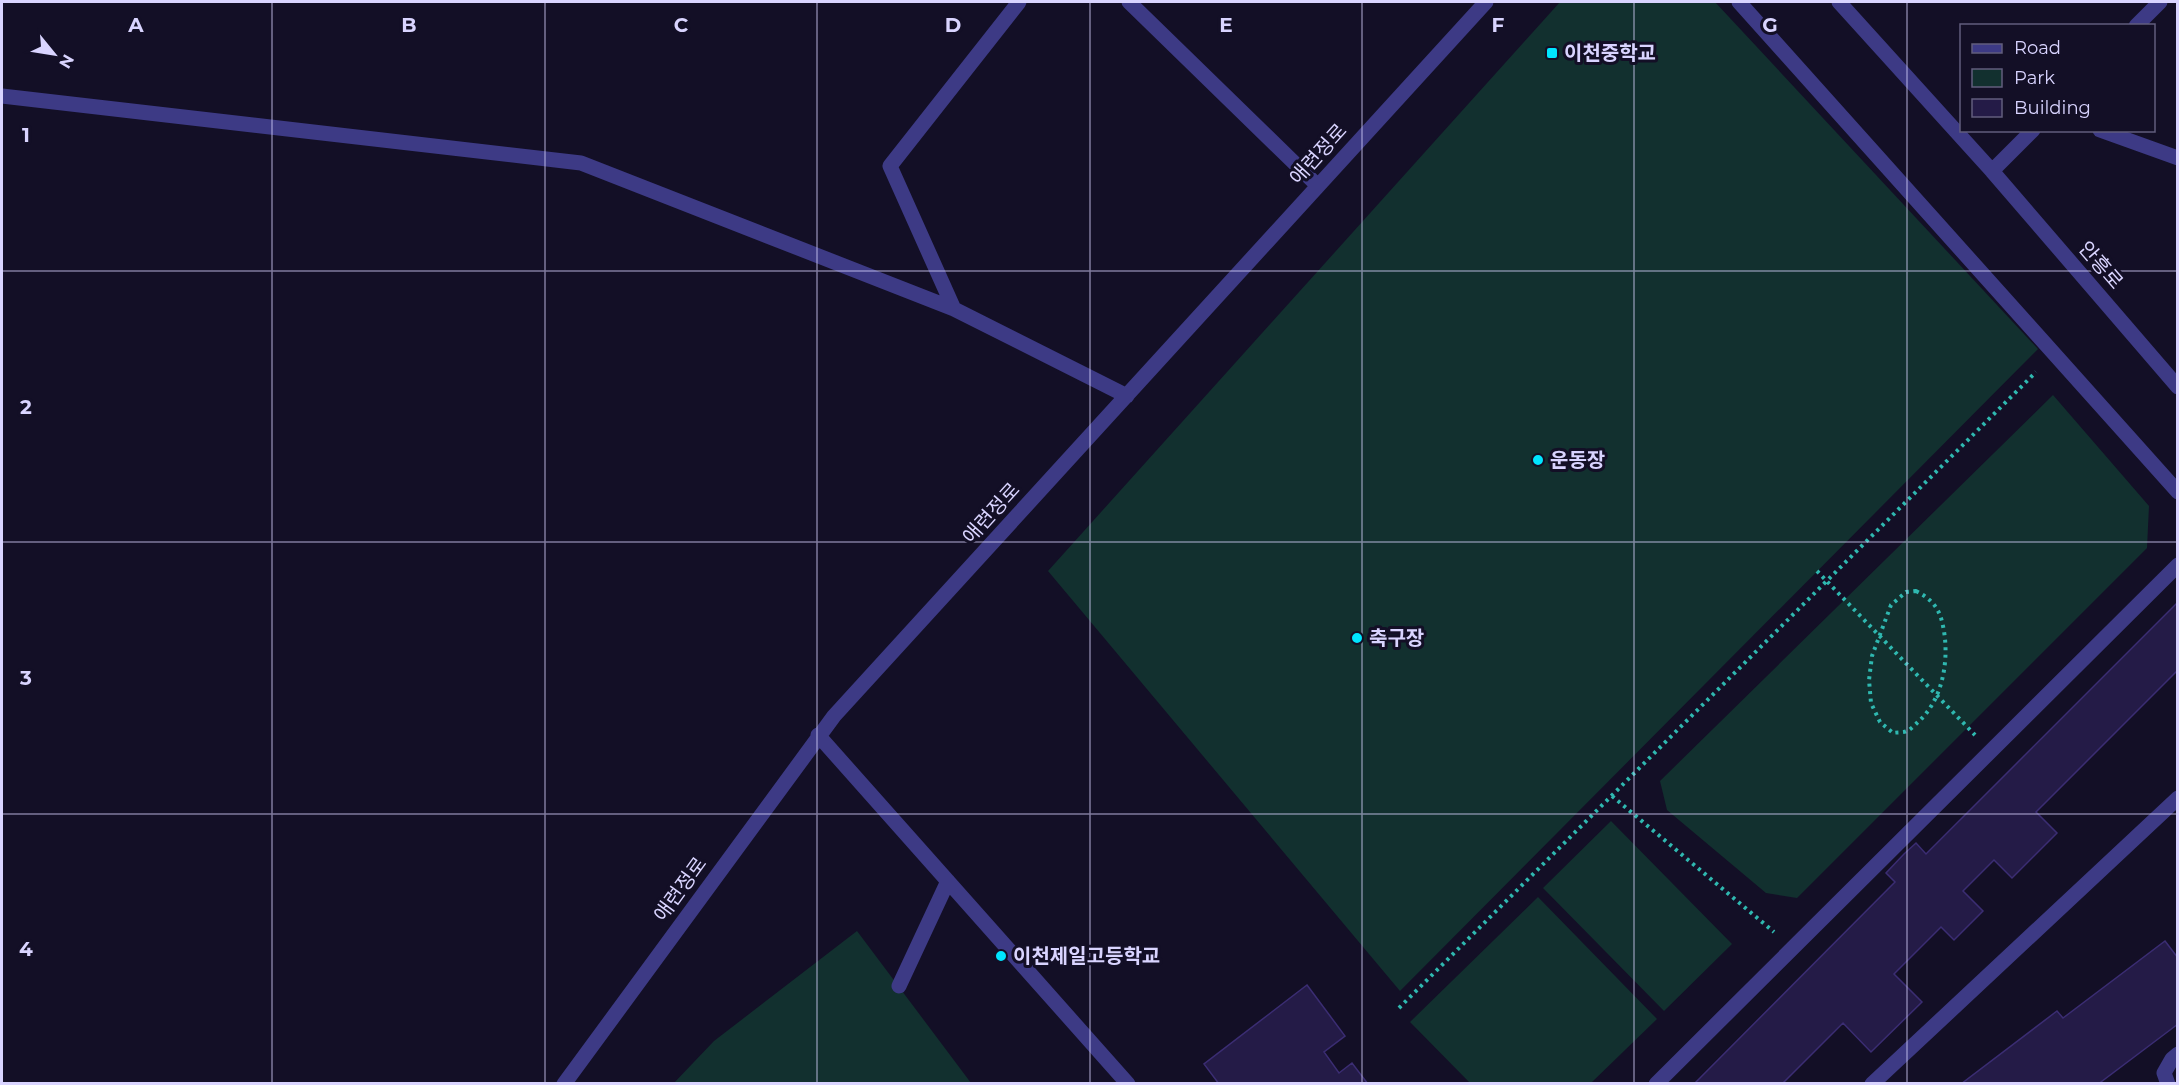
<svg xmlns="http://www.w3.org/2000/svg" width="2179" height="1085" font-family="Montserrat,'Noto Sans KR',sans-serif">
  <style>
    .green { fill: #12302f }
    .building { fill: #241b47; stroke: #3b2d73; stroke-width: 1.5 }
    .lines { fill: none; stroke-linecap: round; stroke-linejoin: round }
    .path { stroke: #2fb8b0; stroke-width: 4; stroke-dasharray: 3 4.5; stroke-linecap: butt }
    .minor { stroke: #3d3a85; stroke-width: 15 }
    .grid { fill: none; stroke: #d9d4ff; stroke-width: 1.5; stroke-opacity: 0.55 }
    .poi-dot { fill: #00e5ff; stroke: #130f26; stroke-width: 2 }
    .labels { text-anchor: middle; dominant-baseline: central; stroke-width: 6; stroke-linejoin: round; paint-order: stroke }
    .poi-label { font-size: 20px; font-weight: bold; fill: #d9d4ff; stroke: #130f26; text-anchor: start }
    .street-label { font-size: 20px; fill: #d9d4ff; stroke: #130f26 }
    .grid-label { font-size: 20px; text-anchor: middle; font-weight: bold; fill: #d9d4ff; stroke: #130f26; stroke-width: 6; stroke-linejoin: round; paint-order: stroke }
  </style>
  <rect width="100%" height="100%" fill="#130f26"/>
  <path class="green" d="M1560 2H1715L2038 349 1400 991 1048 571Z
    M2053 395 2149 506 2147 548 1797 898 1766 893 1667 810 1660 781Z
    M1611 821 1732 944 1664 1011 1543 888Z
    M1538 897 1657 1019 1591 1083H1470L1410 1022Z
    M857 931 971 1083 673 1084 714 1041Z"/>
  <path class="building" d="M2178 602V670L2036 812 2057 833 2012 878 1994 860 1963 891 1983 911 1954 940 1941 927 1894 974 1922 1002 1871 1052 1843 1023 1782 1084H1694L1895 882 1886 873 1904 854 1916 843 1926 854Z
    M2165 941 2178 958V1024L2101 1082 2102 1084H1961L2057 1011 2063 1018Z
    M1307 985 1345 1036 1324 1052 1339 1073 1352 1063 1368 1084H1219L1204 1064Z"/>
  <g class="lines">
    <path class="path" d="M1817 571 1975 735
      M1916 591C1928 597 1937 605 1941 618 1951 652 1945 698 1918 722 1915 725 1910 730 1907 731 1903 733 1897 732 1893 733L1880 722 1871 703 1869 680 1872 656 1891 605 1906 592Z
      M1612 796 1774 932
      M1399 1008 2036 372"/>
    <path class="minor" d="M1129 2 1318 186
      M1739 2 2178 492
      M1839 2 1992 171 2178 387
      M2136 26 2160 2
      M2 96 581 163 954 309 1127 396
      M2100 130 2178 158
      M1992 171 2033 130
      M954 309 890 166 1019 2
      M818 735 1128 1084
      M899 986 948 881
      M564 1084 834 716 1486 2
      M1656 1084 2178 565
      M1872 1084 2178 798
      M2168 1084 2164 1073 2172 1059 2178 1054"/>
  </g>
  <path class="grid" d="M272 2V1084M545 2V1084M817 2V1084M1090 2V1084M1362 2V1084M1634 2V1084M1907 2V1084M2 271H2178M2 542H2178M2 814H2178"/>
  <g class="poi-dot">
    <rect x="1546" y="47" width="12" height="12" rx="3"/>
    <circle cx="1538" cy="460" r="6"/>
    <circle cx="1357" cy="638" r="6"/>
    <circle cx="1001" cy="956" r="6"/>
  </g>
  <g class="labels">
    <g class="poi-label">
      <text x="1564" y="53">이천중학교</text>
      <text x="1550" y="460">운동장</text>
      <text x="1369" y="638">축구장</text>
      <text x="1013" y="956">이천제일고등학교</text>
    </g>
    <g class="street-label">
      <text transform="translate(1318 154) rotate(-48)">애련정로</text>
      <text transform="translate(2101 265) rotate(49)">안흥로</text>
      <text transform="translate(991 513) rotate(-48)">애련정로</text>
      <text transform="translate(680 889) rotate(-54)">애련정로</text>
    </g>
  </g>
  <g class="grid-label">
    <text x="136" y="32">A</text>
    <text x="409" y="32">B</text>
    <text x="681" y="32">C</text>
    <text x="953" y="32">D</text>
    <text x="1226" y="32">E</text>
    <text x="1498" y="32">F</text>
    <text x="1770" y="32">G</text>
    <text x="26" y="142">1</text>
    <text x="26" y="414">2</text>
    <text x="26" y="685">3</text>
    <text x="26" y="956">4</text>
  </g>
  <rect width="2179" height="1085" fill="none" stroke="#d9d4ff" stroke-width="6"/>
  <rect x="1960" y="24" width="195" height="108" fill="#130f26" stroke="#625e7d" stroke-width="1.5"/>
  <rect x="1972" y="44" width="30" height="9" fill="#3d3a85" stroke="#625e7d" stroke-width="1.5"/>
  <text x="2014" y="54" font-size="18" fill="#d9d4ff">Road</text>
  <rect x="1972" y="69" width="30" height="18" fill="#12302f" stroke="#625e7d" stroke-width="1.5"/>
  <text x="2014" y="84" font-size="18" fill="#d9d4ff">Park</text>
  <rect x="1972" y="99" width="30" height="18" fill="#241b47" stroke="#625e7d" stroke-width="1.5"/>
  <text x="2014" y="114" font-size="18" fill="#d9d4ff">Building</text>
  <g transform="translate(54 54) rotate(120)" stroke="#130f26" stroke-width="4.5" paint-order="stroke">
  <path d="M0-4.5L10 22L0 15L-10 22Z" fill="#d9d4ff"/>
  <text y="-9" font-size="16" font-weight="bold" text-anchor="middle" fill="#d9d4ff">N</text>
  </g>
</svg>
